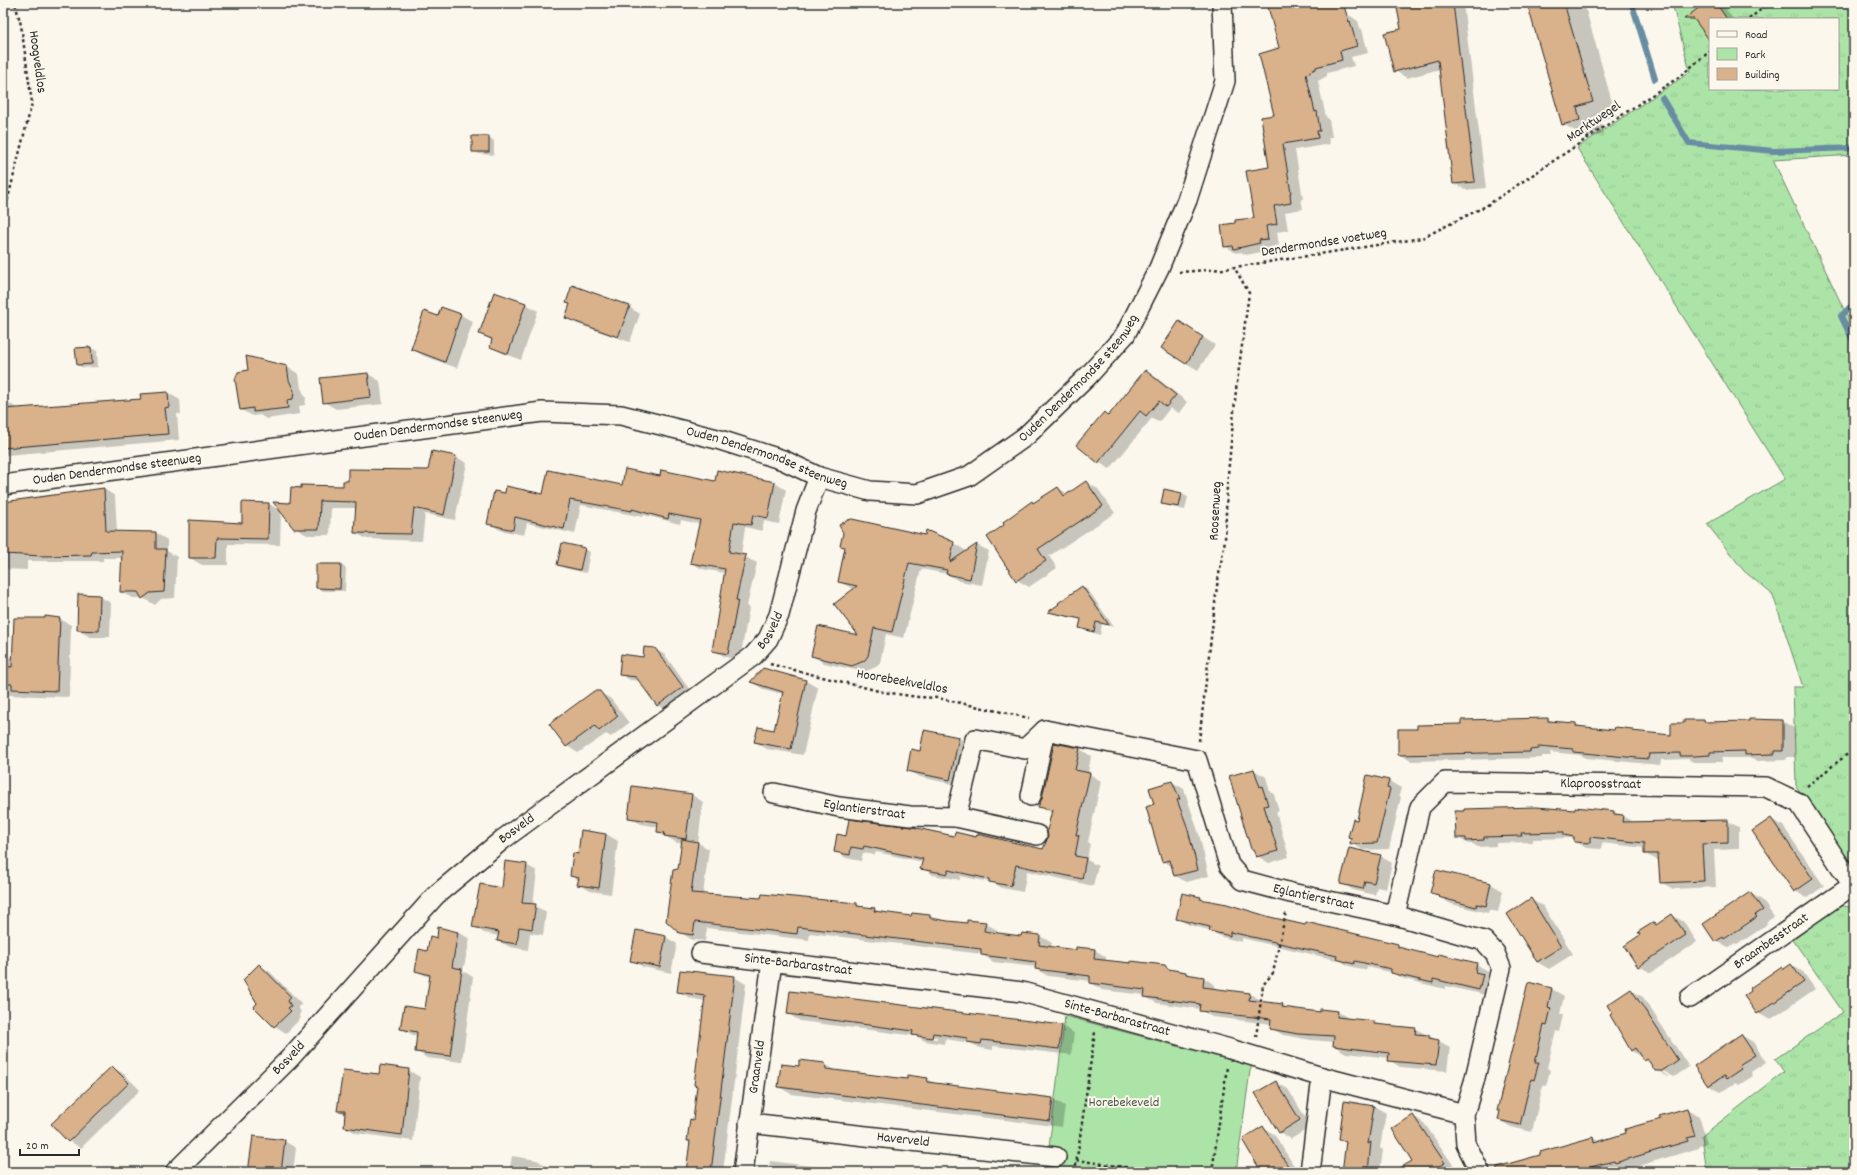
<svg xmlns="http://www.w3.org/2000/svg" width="1857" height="1175" font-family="Dekko,sans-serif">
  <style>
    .grass { fill: url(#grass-tufts); stroke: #6c886a; fill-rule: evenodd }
    .green { fill: #ace4a8; stroke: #6c886a }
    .shadow { fill: #0003; fill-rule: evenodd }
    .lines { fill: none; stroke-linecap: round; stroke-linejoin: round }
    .stream { stroke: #688da2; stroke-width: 6 }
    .building { fill: #d9b18a; stroke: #2b2b2b }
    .street-casing { stroke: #2b2b2b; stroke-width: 22 }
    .path { stroke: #2b2b2b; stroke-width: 2.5; stroke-dasharray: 3 3; stroke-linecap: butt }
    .street { stroke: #fbf7ec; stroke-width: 19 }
    .labels { text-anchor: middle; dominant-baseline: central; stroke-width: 4; stroke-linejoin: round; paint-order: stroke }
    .street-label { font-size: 14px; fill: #2b2b2b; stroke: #fbf7ec }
    .park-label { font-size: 14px; fill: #4b594a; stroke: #fbf7ec }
  </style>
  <defs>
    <pattern id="grass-tufts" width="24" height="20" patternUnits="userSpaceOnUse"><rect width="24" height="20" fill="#ace4a8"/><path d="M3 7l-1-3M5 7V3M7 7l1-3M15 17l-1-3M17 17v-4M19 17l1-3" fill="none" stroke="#94c491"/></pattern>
  </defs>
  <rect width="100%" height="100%" fill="#fbf7ec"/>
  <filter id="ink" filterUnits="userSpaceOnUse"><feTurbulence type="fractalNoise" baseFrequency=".025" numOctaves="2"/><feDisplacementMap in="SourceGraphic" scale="8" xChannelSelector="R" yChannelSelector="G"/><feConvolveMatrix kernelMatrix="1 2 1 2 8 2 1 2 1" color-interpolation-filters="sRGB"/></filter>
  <g filter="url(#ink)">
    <path class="grass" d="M1672 3H1854V155L1773 160 1849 320 1854 319V869L1796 786 1793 687H1803L1773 595 1744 571 1707 524 1785 479 1577 148 1690 72ZM1710 19H1838V89H1710Z
      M1839 905 1854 908V1172H1710L1706 1167 1702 1136 1784 1072 1775 1059 1843 1012 1793 940Z"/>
    <path class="green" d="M1065 1016 1252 1066 1250 1071 1236 1172H1046Z"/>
    <path class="shadow" d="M1268 3H1331L1358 21 1360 28 1362 29 1368 53 1351 57 1354 66 1327 73V76L1318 81 1326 117 1329 119 1332 137H1328L1330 144 1295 150 1303 199H1301L1303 209 1285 212 1288 230 1277 232 1279 245 1271 247V250L1246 255 1241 252 1236 253 1225 246 1255 219 1270 168 1281 49Z
      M1397 3H1463L1486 188 1466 190 1454 183 1440 69 1407 78 1395 71 1402 30Z
      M1528 3H1584L1616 116 1600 120 1604 134 1587 138 1563 124Z
      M1706 3H1719L1724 6 1733 19H1710V39Z
      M489 137 494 141V155L479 154 473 151Z
      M495 293 526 304 538 311 521 360 503 353 491 347 493 341 480 334Z
      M629 307 640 314 630 342 577 324 566 318Z
      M441 308 461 315 473 322 457 368 424 356 412 349 438 317Z
      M1179 322 1215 345 1198 370 1186 363Z
      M91 348 97 351 98 367 83 368 78 365Z
      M287 367 299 374 301 388 306 398 305 405 299 406 300 414 266 419 260 415 253 416 241 410 250 371Z
      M1145 371 1157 378 1187 402 1179 413 1170 408 1159 422 1152 418 1110 469 1098 462 1104 413 1109 416Z
      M368 374 380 381 383 404 336 409 324 402Z
      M168 393 180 400 181 414H177L179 440 7 455 3 453V403H8L19 409 44 408 97 402 142 399Z
      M433 452 456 457 467 463 455 520 425 514 422 541 367 539 355 533 356 508H331L330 535H307L295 528 291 504 344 487 429 471Z
      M661 477 715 482 775 483 786 490 779 524 764 521 762 531 745 527 741 555 757 563 747 606 749 608 740 660 725 657 713 650 725 573 702 569 691 563 700 524 681 520 680 524 644 515 643 517 581 505 575 534 527 523 524 535 500 530 489 523 505 494 543 495 622 486Z
      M1086 482 1098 489 1115 513 1049 556 1057 568 1029 587 1017 580 1006 525 1032 502 1035 504 1058 488 1068 494Z
      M104 489 115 496 117 532 156 533 167 540V551L177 557 175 598 161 599 155 605 143 598H133L121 592 123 558H103V561H27V570L3 569V503Z
      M1165 490 1182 494 1188 497 1185 510 1168 506 1162 503Z
      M269 504 281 511 280 545 228 544V565H202L190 558V521L243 525Z
      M953 543 965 550V554L977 545 989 551 982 585 959 581 947 574 921 569 904 638 886 634 880 663 876 667 864 672 824 663 812 656 861 636 854 589 839 582 846 548 841 546Z
      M585 549 590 552 586 573 564 568 559 565Z
      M340 565 346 568 345 591H322L317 587Z
      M1082 587 1088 590 1114 627 1102 624 1100 635 1080 628 1082 620 1055 614 1050 612Z
      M99 596 111 603 110 637H90L78 630Z
      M60 619 71 625 69 697 4 695 3 701V657L14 658Z
      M655 649 665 655 692 693 668 711 658 705 641 681 630 680 620 674Z
      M806 681 818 688 803 755 767 749 755 742 775 731 783 694 763 689 751 682Z
      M599 692 611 699 629 723 611 737 606 734 578 753 567 746Z
      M1548 719 1554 722 1576 724 1583 728 1615 731 1624 729H1632L1638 733 1672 736 1685 724 1704 721 1708 723 1782 721 1794 728 1795 757H1787L1786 760 1758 761 1752 758H1722V762H1693L1688 759 1661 760 1660 765 1586 758 1580 755 1550 752 1551 756H1542V758L1411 761 1399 754 1418 730 1462 725V721Z
      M959 738 971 744 962 786 920 777 908 770 920 752Z
      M1080 749 1091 756 1088 773 1101 781 1088 842 1090 843 1087 860 1098 866 1093 886 1027 871 1023 892 1002 888 994 883 960 876V880L933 875 922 868 923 862 876 852 875 855 863 853 861 861 846 858 835 851 846 838H977L1044 850 1049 837 1052 813 1039 806Z
      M1254 770 1266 777 1270 792 1274 794 1279 811 1276 812 1289 857 1269 863 1257 856 1255 850 1252 848Z
      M1368 776 1389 781 1401 788 1399 795 1401 797 1389 849 1363 850 1351 843Z
      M1172 782 1184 789 1199 834 1209 876 1187 882 1175 876 1173 867 1163 861 1155 805Z
      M692 795 703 802 698 843 709 849 703 895 857 904 863 908 874 909 881 913 912 917 913 914 930 916 938 920 968 924 985 923 997 930V934L1022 937 1040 936 1052 943 1051 948 1077 951 1095 950 1106 957V961L1165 966 1175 971 1204 978 1215 985V989L1250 994 1261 1000V1002L1282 1005 1290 1009 1320 1013 1338 1012 1350 1019 1374 1022 1379 1025 1416 1029 1450 1047 1447 1071 1400 1067 1389 1060V1058L1346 1053 1334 1046 1335 1042 1311 1040 1283 1035 1271 1028 1272 1024 1212 1017 1200 1010V1009L1157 1003 1145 997V995L1102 990 1091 983V981L1048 976 1036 969V967L993 962 982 954 810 933 809 940 707 928 705 941 692 940 680 932 679 870 683 843H677L658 832 659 827 641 824 629 817Z
      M1576 808 1614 812 1634 822 1727 821 1739 827V849L1714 850 1716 887 1673 889 1661 882 1660 860H1657L1645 854V848L1602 843 1601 849 1586 848 1571 838 1533 839V842L1496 843V846L1478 847 1473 844H1468L1457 837 1576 811Z
      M1771 819 1783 826 1824 886 1807 898 1795 891Z
      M606 834 618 841 611 894 590 891 579 884V881L571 876 579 855Z
      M1380 856 1392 863 1386 889 1377 887 1375 895 1353 890 1341 883Z
      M526 865 537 871 533 905 546 912 543 935 530 933 528 950 510 947 498 941 499 936 484 933 473 926Z
      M1491 884 1503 891 1498 912 1489 910 1488 913 1451 904 1431 892Z
      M1750 893 1762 900 1774 917 1766 922 1768 924 1737 945 1734 944 1728 948 1716 941Z
      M1200 898 1206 901 1270 918 1398 945 1407 951 1439 958 1476 964 1488 971 1487 977 1495 982 1491 996 1445 986V989L1441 988 1404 979 1393 973 1367 967 1366 970 1349 966 1341 961 1242 938V942L1222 937 1209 930 1189 925 1177 918Z
      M1531 900 1543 906 1573 954 1549 969 1537 962Z
      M1672 915 1684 922 1697 942 1651 973 1639 966 1642 935 1654 923 1657 925Z
      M439 928 458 932 470 939 463 971 473 977 462 1062 427 1058 416 1051 418 1036 413 1035 402 1029 426 1010 431 978 416 971 437 939Z
      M666 937 677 944 671 973 643 967 631 960Z
      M259 965 270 972 302 1004 298 1007 301 1012 299 1015 301 1018 286 1033 275 1026 255 1007 259 1004Z
      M1791 965 1803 972 1815 989 1770 1020 1758 1013 1782 967 1785 969Z
      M734 977 746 984 723 1172H687L691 1141 688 1140 694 1121 705 1001 690 998 678 991Z
      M1528 984 1552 989 1564 996 1560 1014 1563 1015 1559 1032 1556 1031 1547 1068 1550 1070 1546 1086 1543 1085 1532 1132 1511 1127 1499 1120 1501 1111 1498 1110Z
      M1631 990 1643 997 1689 1067 1674 1077 1663 1071V1073L1670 1077H1668L1656 1070 1652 1064 1632 1051 1620 1033 1622 1032Z
      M788 1014 1062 1026 1074 1033 1071 1055 993 1046V1050L980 1048 970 1043 945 1039 944 1044 925 1041 916 1036 800 1021ZM919 1035 937 1037V1039L921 1037Z
      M1741 1035 1753 1042 1766 1062 1751 1072 1753 1076 1739 1085 1735 1083 1721 1092 1709 1086 1695 1066Z
      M800 1061 825 1064 837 1071 908 1081 927 1079 936 1084 1053 1099 1065 1106 1062 1127 791 1094 779 1087 800 1067Z
      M112 1067 124 1074 140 1090 81 1148 69 1141Z
      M408 1070 420 1077 413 1141 356 1133 345 1127 346 1115 338 1110 380 1075Z
      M1276 1082 1288 1089 1311 1127 1291 1139 1279 1132Z
      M1374 1106 1386 1113 1380 1148 1383 1150 1380 1172H1343L1347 1143 1340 1140Z
      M1687 1109 1699 1116 1707 1143 1699 1145V1148L1628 1169 1625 1167 1609 1172H1506L1593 1138 1600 1142 1627 1134Z
      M1413 1116 1424 1123 1456 1169 1451 1172H1416L1413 1161Z
      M1263 1128 1274 1134 1298 1172H1264Z
      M284 1141 296 1148 293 1172H249Z
      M512 1156 537 1160 548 1167V1172H509Z
      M770 1161 858 1172H768Z"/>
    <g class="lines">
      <path class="stream" d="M1632 4 1655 79
        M1662 98 1689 143 1774 151 1854 148
        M1854 307H1850L1841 316 1854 343"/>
    </g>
    <path class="building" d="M1267 3H1343L1349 22 1350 21 1357 46 1340 51 1342 60 1316 67V69L1310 71V73L1306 74 1315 112 1317 111 1320 131H1317L1318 138 1283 144 1291 193H1290L1291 203 1274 206 1277 224 1266 226 1268 239 1259 240 1260 243 1234 249 1233 246 1224 247 1221 225 1235 223V220L1254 218 1246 171 1269 167 1261 117 1274 115 1259 54 1279 48Z
      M1396 3H1453L1475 182 1453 184 1438 60 1394 72 1384 33 1401 29Z
      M1527 3H1564L1593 102 1577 107 1580 120 1562 125Z
      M1705 3H1716L1727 19H1710V41L1694 19H1684Z
      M472 136H489V152H472Z
      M572 285 630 306 618 337 565 318 570 304 566 303Z
      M494 292 526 303 508 354 490 347 492 339 479 334Z
      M441 307 461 314 445 362 411 349 424 311 438 316Z
      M1179 321 1203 337 1186 364 1161 348Z
      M91 347 92 364 77 365 75 348Z
      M246 356 287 366 289 380 294 391 293 399 287 400 288 408 253 412V408L240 410 235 379 238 372 248 370Z
      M1145 370 1176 395 1166 407 1159 401 1146 416 1140 411 1098 463 1076 445 1104 412 1108 416Z
      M368 373 371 397 323 403 320 378Z
      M168 392 169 407 165 408 168 434 3 448V409L141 399 140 394Z
      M432 451 456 456 444 515 414 508 411 534 354 533 356 502 320 501 319 529H294L273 502 290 503 291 487 301 488V485L343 486V481H348V469L428 470Z
      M625 469 660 476 661 470 715 481 717 470 775 482 768 518 753 515 751 525 734 522 729 552 746 555 736 600H738L728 654 712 651 725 569 690 563 700 520 669 514 668 519 632 509V511L570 500 564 529 515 517 513 530 487 524 494 491 505 493 506 486 543 494 548 470 622 485Z
      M1086 481 1103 506 1038 549 1046 561 1016 581 987 537 1004 525 1003 522 1032 501 1033 503 1058 487 1064 496Z
      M104 488 106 531 156 532V549H166L164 592 150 593 142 599 138 592H120L122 551 92 552 91 555 43 556 3 554V502Z
      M1164 489 1182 493 1179 507 1161 504Z
      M242 502 269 503 268 539 217 538 216 558H189V520L242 523Z
      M852 519 925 535 926 530 954 542 950 562 977 544 970 579 946 574 947 570 909 563 892 632 874 628 868 656 864 661 852 666 811 656 818 626 858 635 834 604 857 586 838 582 845 547 840 546 843 533 839 525 848 520Z
      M562 543 585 548 580 570 557 565Z
      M316 564H341L340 589 316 588Z
      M1082 586 1109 625 1096 622 1094 632 1079 628 1081 619 1048 612 1059 604 1058 603Z
      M78 594 100 595 99 631 77 630Z
      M45 616 60 618 57 691 12 689V684H3V666L12 667 14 618H45Z
      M644 647 655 648 683 687 657 706 636 677 619 675 621 654 643 657Z
      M763 668 806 680 791 749 754 742 758 727 774 730 783 692 750 682Z
      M594 691H600L618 716 599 731 595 726 566 747 549 724Z
      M1548 718V721L1576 723V726L1614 730 1615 727 1624 728 1632 729V731L1671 735V723H1684V720H1704V722L1749 721V719L1783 720V751H1775V754L1745 755V751L1710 752V755L1695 756H1680V753L1649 754 1648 759 1573 752V749L1539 746V749L1530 750V752L1398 755V729H1417V725L1461 724V720Z
      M924 730 959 737 950 780 907 771 911 749 920 751Z
      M1054 743 1080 748 1075 770 1090 773 1076 835H1079L1075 856 1086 858 1082 879 1016 865 1011 886 989 882V879L948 870V874L920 869 923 859 864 846 863 849 851 847 850 855 834 852 837 834 846 836 849 819 912 827 954 836 955 832 976 837 977 834 1043 849 1048 837 1047 831 1052 810 1038 807 1042 798Z
      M1254 769 1260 787 1262 786 1268 805 1264 806 1278 851 1256 857 1253 849H1251L1229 776Z
      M1367 775 1389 780 1387 788 1390 789 1377 843 1350 844 1351 838 1348 837 1353 819 1357 820Z
      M1172 781 1180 799 1177 800 1187 826 1198 870 1174 876 1170 860 1162 862 1146 807 1154 804 1149 788Z
      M632 786 692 794 686 839 664 836 665 833 657 832 658 822 628 818Z
      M1536 807 1575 810V807L1614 811V814L1623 815 1622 822 1728 820V843L1702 844 1704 881 1660 883 1658 854H1644V843L1590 837V843L1574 842V837L1564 835V832L1521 833 1522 836 1484 837V840L1466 841V838H1456L1455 811H1464V809Z
      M1771 818 1813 879 1794 892 1752 831Z
      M581 830 606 834 599 888 577 885 579 878 570 876 573 853 578 854Z
      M682 839 698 842 691 893 761 898 762 894 857 903V906L875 908 874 911 911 916 912 913 930 915V918L948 921 967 923V920L986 922 984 931 1021 936 1022 933 1040 935 1039 945 1076 950V947L1095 949 1094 959 1131 963V961L1165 965 1168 969 1186 972V974L1204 977 1203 987 1250 993 1249 1000 1283 1004 1282 1007 1320 1012V1009L1338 1011 1337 1017 1374 1021V1024L1416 1028 1415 1034 1429 1035V1038L1439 1040 1436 1065 1388 1061 1389 1053 1333 1046 1334 1036 1298 1034 1270 1029 1271 1019 1199 1011 1200 1004 1144 997 1145 990 1090 983V976L1035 969 1036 962 981 955V949L798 927 797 934 695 922 693 935 679 933 666 921 673 870 678 869Z
      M1349 848 1381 855 1374 883 1365 881 1363 889 1340 884Z
      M505 861 527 864 522 903 536 904 532 929 519 927 517 944 497 941 499 932 472 927 480 884 502 888Z
      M1436 870 1491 883 1486 906 1477 904 1476 907 1438 897 1439 895 1430 893Z
      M1750 892 1763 910 1755 915 1757 917 1741 928 1724 939 1723 937 1715 942 1703 924Z
      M1182 893 1201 897 1200 899 1227 904 1270 917 1305 925 1306 922 1398 944V947L1438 957 1439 954 1477 963 1475 972 1483 974 1479 990 1433 979V983L1428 982 1391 973V969L1355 961 1354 964 1336 959 1337 956 1230 932V936L1209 931 1210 927 1176 919Z
      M1531 898 1561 947 1537 962 1507 914Z
      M1672 914 1686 935 1638 967 1624 946 1640 935 1638 932 1654 922 1656 925Z
      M438 927 458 932 452 967 462 969 450 1056 415 1052 417 1032 400 1029 404 1006 425 1009 430 975 415 971 419 949 427 951 430 936 437 938Z
      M636 930 666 936 660 967 630 961Z
      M259 964 291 997 288 1001 291 1006 288 1008 291 1011 274 1027 254 1007 257 1003 243 980Z
      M1791 964 1804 982 1757 1014 1744 996 1751 991 1750 988 1782 966 1784 969Z
      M680 970 735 976 711 1172H686L690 1141H687L690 1119 693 1120 697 1086 694 1085 705 996 677 992Z
      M1528 982 1552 988 1548 1007 1551 1008 1547 1026 1544 1025 1535 1062H1539L1534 1080 1531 1079 1520 1125 1498 1120 1500 1111H1497Z
      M1631 989 1678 1060 1662 1071H1655L1647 1058 1643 1060 1635 1048 1631 1051 1610 1015 1612 1013 1607 1005Z
      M790 991 1062 1025 1059 1049 982 1040 981 1044 967 1042V1038L933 1033 932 1038 912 1035 913 1031 787 1014Z
      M1741 1034 1755 1055 1739 1065 1741 1069 1726 1079 1724 1076 1708 1086 1694 1066Z
      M799 1060 825 1063 826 1069 907 1079V1075L928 1078 927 1082 1053 1098 1050 1121 778 1087 781 1064 799 1066Z
      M380 1065 409 1069 402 1135 344 1127 345 1111H337L343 1070 379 1074Z
      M112 1066 129 1083 68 1142 51 1124Z
      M1276 1081 1300 1120 1279 1133 1255 1093Z
      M1344 1101 1374 1106 1368 1144 1371 1142 1368 1172H1342L1346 1141 1339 1140Z
      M1687 1108 1695 1136 1687 1138 1688 1141 1615 1163 1614 1161 1583 1169 1584 1172H1497V1167L1540 1155V1152L1593 1137 1594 1143 1626 1133 1625 1129 1661 1119 1659 1116Z
      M1413 1115 1445 1163 1439 1166 1443 1172H1393L1412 1161 1392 1129Z
      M1263 1126 1281 1155 1292 1172H1262L1259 1168 1243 1141 1244 1138Z
      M253 1136 285 1140 281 1172H248Z"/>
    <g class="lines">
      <g class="street-casing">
        <g id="street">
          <path id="s1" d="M3 485 542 412 621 415 717 439 783 460 819 477 870 491 917 494 969 476 1026 436 1088 376 1125 335 1159 268 1187 200 1225 81 1222 3"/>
          <path id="s2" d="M774 793 839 807 910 816 956 817"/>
          <path d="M1031 796 1045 730"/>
          <path id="s3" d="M1037 835 956 817 975 739 1025 749 1045 730 1197 760 1229 865 1242 880 1291 893 1395 915 1484 941 1495 953 1501 968 1474 1082 1464 1114 1466 1144 1480 1172"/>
          <path id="s4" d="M1395 915 1420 807 1445 782 1766 787 1799 803 1854 887"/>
          <path id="s5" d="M701 953 1022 992 1230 1049 1322 1077 1464 1114"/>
          <path id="s6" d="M1690 998 1853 885"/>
          <path id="s7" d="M749 1123 1056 1157"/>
          <path id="s8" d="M175 1172 290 1058 436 895 502 840 753 656 768 639 779 615 806 511 819 477"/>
          <path id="s9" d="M743 1172 772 962"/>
          <path d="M1310 1172 1322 1077"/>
        </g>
      </g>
      <path class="path" d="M1749 19 1769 3
        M3 218 32 103 21 25 15 3
        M1179 272 1223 269 1422 238 1486 206 1679 77 1710 51
        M770 664 883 692 918 697 938 698 1029 718
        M1199 741 1217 586 1225 540 1227 485 1236 390 1249 293 1234 267
        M1807 786 1854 749
        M1256 1037 1263 985 1273 973 1286 912
        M1076 1160 1158 1172
        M1075 1172 1095 1032
        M1212 1172 1227 1067"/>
      <use href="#street" class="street"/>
    </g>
  </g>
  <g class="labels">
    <g class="street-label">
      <text transform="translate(37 62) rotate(82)">Hoogveldlos</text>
      <text transform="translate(1594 122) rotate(-34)">Marktwegel</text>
      <text transform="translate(1324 243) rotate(-9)">Dendermondse voetweg</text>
      <text stroke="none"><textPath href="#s1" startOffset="1134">Ouden Dendermondse steenweg</textPath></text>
      <text stroke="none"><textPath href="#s1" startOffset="439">Ouden Dendermondse steenweg</textPath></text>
      <text stroke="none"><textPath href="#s1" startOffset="775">Ouden Dendermondse steenweg</textPath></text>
      <text stroke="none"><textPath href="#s1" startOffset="115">Ouden Dendermondse steenweg</textPath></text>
      <text transform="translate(1216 511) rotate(-87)">Roosenweg</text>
      <text stroke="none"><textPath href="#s8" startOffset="809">Bosveld</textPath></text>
      <text transform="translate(902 682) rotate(10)">Hoorebeekveldlos</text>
      <text stroke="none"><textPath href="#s4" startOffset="302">Klaproosstraat</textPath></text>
      <text stroke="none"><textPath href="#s2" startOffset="92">Eglantierstraat</textPath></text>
      <text stroke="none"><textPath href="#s8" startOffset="485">Bosveld</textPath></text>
      <text stroke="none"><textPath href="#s3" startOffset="600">Eglantierstraat</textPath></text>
      <text stroke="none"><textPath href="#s6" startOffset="99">Braambesstraat</textPath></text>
      <text stroke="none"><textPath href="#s5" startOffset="98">Sinte-Barbarastraat</textPath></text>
      <text stroke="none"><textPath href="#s5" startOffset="422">Sinte-Barbarastraat</textPath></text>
      <text stroke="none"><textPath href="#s8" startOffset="161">Bosveld</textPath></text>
      <text stroke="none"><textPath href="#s9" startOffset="106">Graanveld</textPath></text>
      <text stroke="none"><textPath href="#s7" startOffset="155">Haverveld</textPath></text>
    </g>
    <g class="park-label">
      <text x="1124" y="1103">Horebekeveld</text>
    </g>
  </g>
  <rect width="1857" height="1175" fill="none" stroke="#fbf7ec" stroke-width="16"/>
  <rect x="8" y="8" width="1841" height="1159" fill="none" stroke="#2b2b2b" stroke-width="1.5" filter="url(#ink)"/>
  <rect x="1709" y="18" width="130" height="72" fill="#fbf7ec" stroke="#a8a59f"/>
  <rect x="1717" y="31" width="20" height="6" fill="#fbf7ec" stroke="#a8a59f"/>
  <text x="1745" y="38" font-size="12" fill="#2b2b2b">Road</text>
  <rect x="1717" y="48" width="20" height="12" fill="#ace4a8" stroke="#a8a59f"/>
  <text x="1745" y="58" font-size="12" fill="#2b2b2b">Park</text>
  <rect x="1717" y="68" width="20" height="12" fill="#d9b18a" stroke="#a8a59f"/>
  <text x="1745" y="78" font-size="12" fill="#2b2b2b">Building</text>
  <path d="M20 1149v6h59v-6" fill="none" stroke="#2b2b2b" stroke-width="2"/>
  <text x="26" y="1149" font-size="12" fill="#2b2b2b" stroke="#fbf7ec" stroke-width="3" paint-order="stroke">20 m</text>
</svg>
